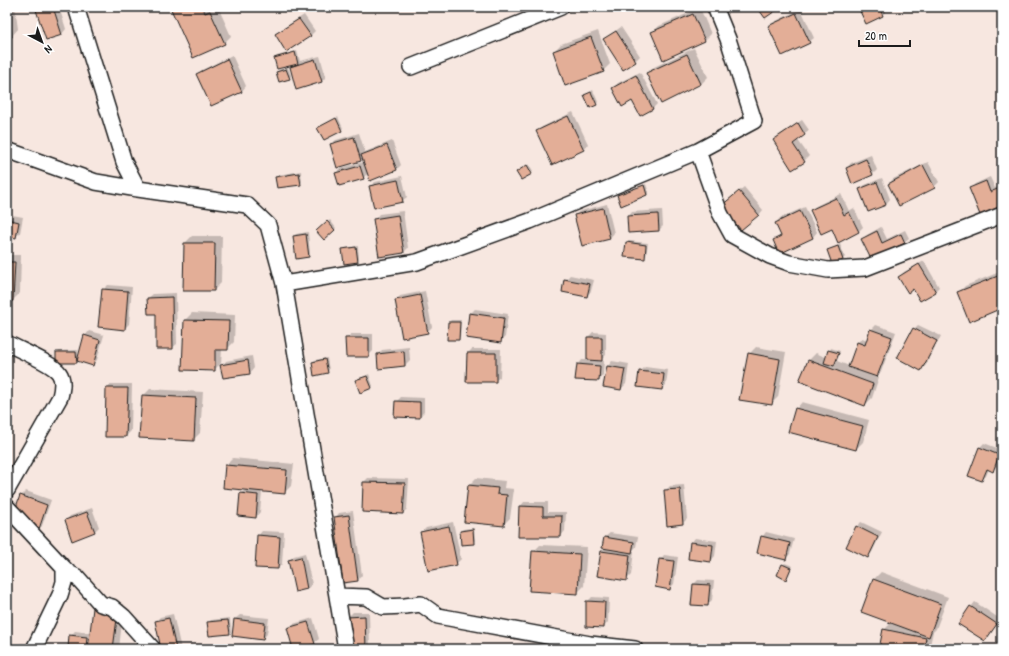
<svg xmlns="http://www.w3.org/2000/svg" width="1009" height="656" font-family="'Patrick Hand',sans-serif">
  <style>
    .shadow { fill: #0003 }
    .building { fill: #e3ae97; stroke: #1c1c1c }
    .lines { fill: none; stroke-linecap: round; stroke-linejoin: round }
    .street-casing { stroke: #1c1c1c; stroke-width: 18 }
    .street { stroke: #fff; stroke-width: 15 }
  </style>
  <rect width="100%" height="100%" fill="#f7e7e0"/>
  <filter id="ink" filterUnits="userSpaceOnUse"><feTurbulence type="fractalNoise" baseFrequency=".025" numOctaves="2"/><feDisplacementMap in="SourceGraphic" scale="8" xChannelSelector="R" yChannelSelector="G"/><feConvolveMatrix kernelMatrix="1 2 1 2 8 2 1 2 1" color-interpolation-filters="sRGB"/></filter>
  <g filter="url(#ink)">
    <path class="shadow" d="M7 7H15L18 29 12 36 7 37Z
      M36 7H59L66 29 62 34 47 39Z
      M171 7H218L231 36 224 43Z
      M859 7H885L887 10 882 15Z
      M700 8 711 34 704 41 652 33 659 26Z
      M801 9 814 38 809 42 769 26 774 22Z
      M304 15 315 31 310 36 276 35 281 30Z
      M621 27 640 56 635 61 604 39Z
      M598 31 610 64 603 71 554 51 561 44Z
      M694 48 708 77 701 84 647 74 654 67Z
      M297 51 300 61 320 56 326 77 321 82 291 67 294 64 275 58 277 56Z
      M232 55 246 86 242 91 212 105 197 74 202 70Z
      M7 61H12L11 92 7 96Z
      M288 67 291 76 289 78 277 72 279 70Z
      M640 72 657 104 652 109 613 88 618 83Z
      M593 90 598 102 596 104 585 95Z
      M573 112 588 144 584 149 553 163 538 132 542 127Z
      M338 117 343 128 341 130 319 128Z
      M802 120 809 130 797 139 809 156 804 161 774 140 779 135Z
      M359 133 365 152 392 141 401 165 396 170 368 173 363 178 336 173 341 168 364 162 363 158 361 160 338 167 331 144 336 140Z
      M871 155 877 170 873 174 847 168 851 163Z
      M928 162 939 182 934 187 889 184 893 179Z
      M529 164 533 171 531 173 517 172Z
      M301 171 302 182 300 184 276 177 278 175Z
      M402 176 407 197 402 201 370 186 375 182Z
      M990 177 995 188 1002 185V205L970 189 975 184Z
      M882 178 890 199 886 204 869 210 860 189 865 185Z
      M646 184 649 193 647 195 618 196 620 194Z
      M744 187 763 210 759 215 727 201Z
      M841 194 849 211 854 208 863 227 858 232 832 228 811 210 816 206Z
      M607 204 614 233 610 238 575 215 580 211Z
      M805 207 817 232 813 237 780 253 774 241 781 235 776 223 780 218Z
      M662 210 663 226 659 230 628 217 632 212Z
      M403 211 408 248 403 253 375 219 379 214Z
      M7 214 23 217 20 233 15 237 7 235Z
      M330 220 336 228 324 238 318 231Z
      M881 227 887 239 905 230 909 238 904 242 871 258 862 239 867 235Z
      M308 232 310 254 308 256 294 236 296 234Z
      M192 236H222L221 283 214 290H184L185 243Z
      M629 241 648 243 646 256 644 258 627 243Z
      M840 244 845 257 843 259 828 250Z
      M358 246 359 259 357 261 343 250 345 248Z
      M7 255H21L20 293 13 300H7Z
      M924 261 939 287 935 291 899 277 904 272Z
      M1002 271V307L958 293 965 286Z
      M570 275 594 280 591 291 587 296 565 280Z
      M108 285 132 287 129 324 124 329 103 290Z
      M425 291 432 327 427 332 396 300 400 296Z
      M176 293 177 344 172 348 157 313 148 298 153 294Z
      M475 309 508 314 505 337 500 342 470 314Z
      M192 313 235 315 234 342 227 349H222L221 365V363L214 370 185 320Z
      M451 320H461L460 337 458 339 449 322Z
      M876 325 896 332 881 372 877 376 879 377 872 398 865 405 809 360 816 353 827 358 831 348 840 351 837 361 849 366 858 342 862 338 868 340 871 330Z
      M918 325 941 336 926 365 921 370 914 329Z
      M89 331 104 335 97 360 92 365 78 360 76 362 57 353 59 351 78 350V358L85 336Z
      M593 332 606 333V355L600 361H604L603 375 599 380 578 365 582 360H588V337Z
      M351 334H373V351L368 356 346 339Z
      M409 347 410 360 405 365 379 367 378 354 382 350Z
      M756 347 786 352 778 397 771 404 749 354Z
      M472 349H501L500 377 495 381 468 353Z
      M252 356 254 368 250 373 222 366 226 361Z
      M327 358 329 370 327 372 313 362 315 360Z
      M612 361 629 364 626 384 621 389 604 386 608 366Z
      M645 367 668 370 666 385 662 389 640 372Z
      M369 374 373 386 371 388 357 380Z
      M111 384H132L131 431 126 436 107 389Z
      M150 389 203 392 200 433 193 440 143 396Z
      M401 397 424 398V412L419 417 396 402Z
      M802 402 869 420 863 442 856 449 796 409Z
      M984 443 1002 450V454L997 466 993 470 989 469 986 476 982 480 979 448Z
      M233 458 294 464 291 486 284 493 262 491 260 512 256 517 241 494 245 490 226 465Z
      M368 478 409 479 407 509 403 513 364 482Z
      M476 478 505 481 504 488 514 489 510 518 503 525 469 485Z
      M684 485 687 519 682 524 665 491 670 486Z
      M26 491 51 500 42 526 37 531 21 496Z
      M524 502H548V512H566L565 531 561 536 520 507Z
      M92 508 99 527 95 531 66 521 70 516Z
      M353 511 362 575 358 580 344 582 335 518 339 513Z
      M453 522 461 559 456 564 422 532 426 528Z
      M861 522 882 532 872 552 868 556 857 527Z
      M474 528 475 541 473 543 461 531 463 529Z
      M262 531 284 532 282 564 278 568 258 536Z
      M766 532 794 539 790 554 786 558 762 537Z
      M610 533 638 537 636 547 632 551H634L631 575 626 580 602 551 605 547V537Z
      M695 538 717 541 715 556 711 561 691 543Z
      M540 545 587 547 584 586 577 593 533 552Z
      M305 553 312 584 307 589 296 591 289 560 294 556Z
      M664 555 678 557 674 584 670 588 660 560Z
      M785 563 793 566 786 579 783 565Z
      M881 572 948 597 936 629 933 632 929 649H880L884 630 892 622 862 611 874 579Z
      M698 580 714 581 712 600 707 605 694 584Z
      M592 597 609 598 608 622 604 627 587 602Z
      M101 602 124 604 119 649H35L39 646 69 649 70 636 75 631 91 633 94 609Z
      M975 602 1000 619 985 640 971 607Z
      M353 612H369L370 649H348V617Z
      M173 614 181 649H162L156 621 160 617Z
      M240 615 269 618 267 634 263 639 235 619Z
      M230 618 231 631 229 633 209 622 211 620Z
      M313 618 319 639 314 643 294 649 288 628 293 624Z
      M21 643 33 645 32 649H18Z"/>
    <path class="building" d="M35 7H53L62 35 46 40Z
      M170 7H202L205 13 210 11 225 44 193 58Z
      M757 7H781L765 18Z
      M858 7H879L883 16 866 24Z
      M7 9 12 37 7 38Z
      M796 13 810 43 782 56 768 26Z
      M693 14 705 41 663 60 651 32Z
      M299 19 311 36 286 52 275 34Z
      M616 31 636 62 623 70 603 39Z
      M591 37 604 72 565 86 553 51Z
      M295 52 298 64 277 69 274 58Z
      M687 54 701 84 661 104 646 73Z
      M227 59 242 92 211 106 196 74Z
      M315 59 322 82 296 90 290 67Z
      M286 69 290 79 279 82 276 72Z
      M636 75 653 109 640 116 632 101 622 107 612 88Z
      M591 92 597 105 590 108 584 95Z
      M568 116 584 150 552 165 536 131Z
      M336 118 342 131 324 140 317 128Z
      M798 123 805 135 793 144 805 162 792 170 773 140Z
      M354 137 361 161 337 168 330 144Z
      M387 145 397 170 370 181 361 155Z
      M866 159 873 175 852 184 846 168Z
      M527 165 532 174 521 180 516 172Z
      M923 165 935 188 899 206 888 184Z
      M360 166 364 179 339 186 335 173Z
      M299 173 301 185 277 188 275 177Z
      M398 180 403 202 374 208 369 186Z
      M986 181 990 192 1000 188 1002 193V206L980 215 969 188Z
      M877 182 886 205 868 212 859 189Z
      M644 185 647 195 621 206 617 195Z
      M739 191 759 215 741 230 721 206Z
      M836 198 844 215 849 212 859 232 838 243 832 229 821 234 810 210Z
      M603 208 610 239 582 246 574 215Z
      M800 211 813 238 779 254 773 240 781 236 775 223Z
      M658 214 659 231 628 233 627 216Z
      M398 215 404 253 379 257 373 219Z
      M7 219 19 222 16 238 7 236Z
      M327 221 335 230 324 240 316 231Z
      M877 231 882 243 901 234 905 243 871 259 861 239Z
      M306 234 309 257 296 259 293 236Z
      M626 242 646 245 645 259 624 257Z
      M184 243H215L214 291H183Z
      M838 246 843 260 832 264 827 250Z
      M356 247 358 262 344 264 342 249Z
      M7 262H15L13 301H7Z
      M919 264 936 292 920 301 913 289 908 293 898 277Z
      M998 276 1002 286V308L969 322 957 292Z
      M564 279 590 284 587 297 562 292Z
      M102 289 128 291 125 330 98 327Z
      M420 295 428 333 402 338 395 300Z
      M172 297 173 349H156V314H148L147 298Z
      M469 313 504 318 501 343 466 338Z
      M184 320 229 321 228 350H215V371L182 370Z
      M448 322H460L459 340H447Z
      M913 328 937 341 921 371 897 358Z
      M870 329 892 337 877 377 848 367 857 342 865 345Z
      M84 335 100 340 93 366 77 361Z
      M587 337H602V361L587 360Z
      M345 338H369V357H346Z
      M828 350 839 353 834 366 824 363Z
      M404 351 405 366 378 369 377 354Z
      M56 352H76L77 363H56Z
      M467 353H496V382H466Z
      M748 353 780 359 772 405 739 400Z
      M325 359 328 373 314 376 312 362Z
      M248 360 250 374 223 378 220 365Z
      M808 360 873 384 865 406 799 381Z
      M577 364 600 366 599 381 575 380Z
      M607 366 625 369 621 390 603 387Z
      M639 371 664 374 662 390 637 387Z
      M367 376 372 388 360 393 355 380Z
      M106 388H128L126 437H105Z
      M142 395 196 398 194 441 139 438Z
      M395 401 420 402V418L394 417Z
      M795 408 863 426 856 450 788 432Z
      M979 447 999 455 993 472 987 469 982 481 968 476Z
      M225 465 287 470 285 494 223 488Z
      M363 482 405 483 403 514 362 512Z
      M468 485 498 488 497 494 507 495 504 526 464 522Z
      M680 489 683 524 667 526 664 490Z
      M240 493 258 495 256 518 238 516Z
      M20 495 47 505 38 532 11 523Z
      M519 506 543 507V516H562L561 537H518Z
      M87 512 95 532 72 541 65 520Z
      M349 515 358 581 343 583 334 517Z
      M449 526 457 565 428 571 420 532Z
      M856 526 878 537 868 558 846 547Z
      M473 529 474 544 461 545 460 531Z
      M257 535 280 537 278 569 255 568Z
      M761 536 790 543 786 560 757 553Z
      M604 537 634 542 632 553 602 548Z
      M690 542 713 545 711 562 688 559Z
      M532 551 580 554 578 594 529 591Z
      M601 551 630 555 627 581 597 576Z
      M301 557 307 589 295 592 288 560Z
      M659 559 674 561 670 590 655 587Z
      M782 564 791 568 786 580 777 575Z
      M873 579 941 604 929 637 861 612Z
      M693 584 710 585 708 606 691 605Z
      M586 601 605 602 604 628 586 627Z
      M970 606 997 624 985 641 958 624Z
      M93 608 118 611 113 649H88Z
      M365 616 366 649H347V617Z
      M169 618 176 649H161L155 621Z
      M234 619 265 623 263 640 232 636Z
      M228 620 230 634 209 636 207 622Z
      M308 622 315 644 298 649H293L287 628Z
      M883 629 926 638 924 649H879Z
      M69 635 87 637 86 649H68Z"/>
    <g class="lines">
      <g class="street-casing">
        <path id="street" d="M76 7 124 162 138 189 247 205 268 225 284 284 346 649
          M411 67 561 7
          M7 150 96 182 138 189
          M698 151 720 213 732 235 770 256 789 263 828 270 865 268 1002 215
          M284 284 417 262 530 221 698 151 754 121 728 39 715 7
          M7 343C19 350 52 363 59 373 64 380 62 389 60 397L7 490
          M7 507 61 565 69 573 77 577 101 604 112 607 124 617 153 649
          M337 596 366 597 383 607 405 606 421 604 438 616 590 644 635 649
          M34 649 60 595 64 582V569"/>
      </g>
      <use href="#street" class="street"/>
    </g>
  </g>
  <rect width="1009" height="656" fill="none" stroke="#fff" stroke-width="24"/>
  <rect x="12" y="12" width="985" height="632" fill="none" stroke="#1c1c1c" stroke-width="1.5" filter="url(#ink)"/>
  <g transform="translate(42 42) rotate(139)" stroke="#ffffff" stroke-width="3" paint-order="stroke">
  <path d="M0-3L7 15L0 10L-7 15Z" fill="#1c1c1c"/>
  <text y="-6" font-size="11" font-weight="bold" text-anchor="middle" fill="#1c1c1c">N</text>
  </g>
  <path d="M859 40v6h51v-6" fill="none" stroke="#1c1c1c" stroke-width="2"/>
  <text x="865" y="40" font-size="12" fill="#1c1c1c" stroke="#ffffff" stroke-width="3" paint-order="stroke">20 m</text>
</svg>
